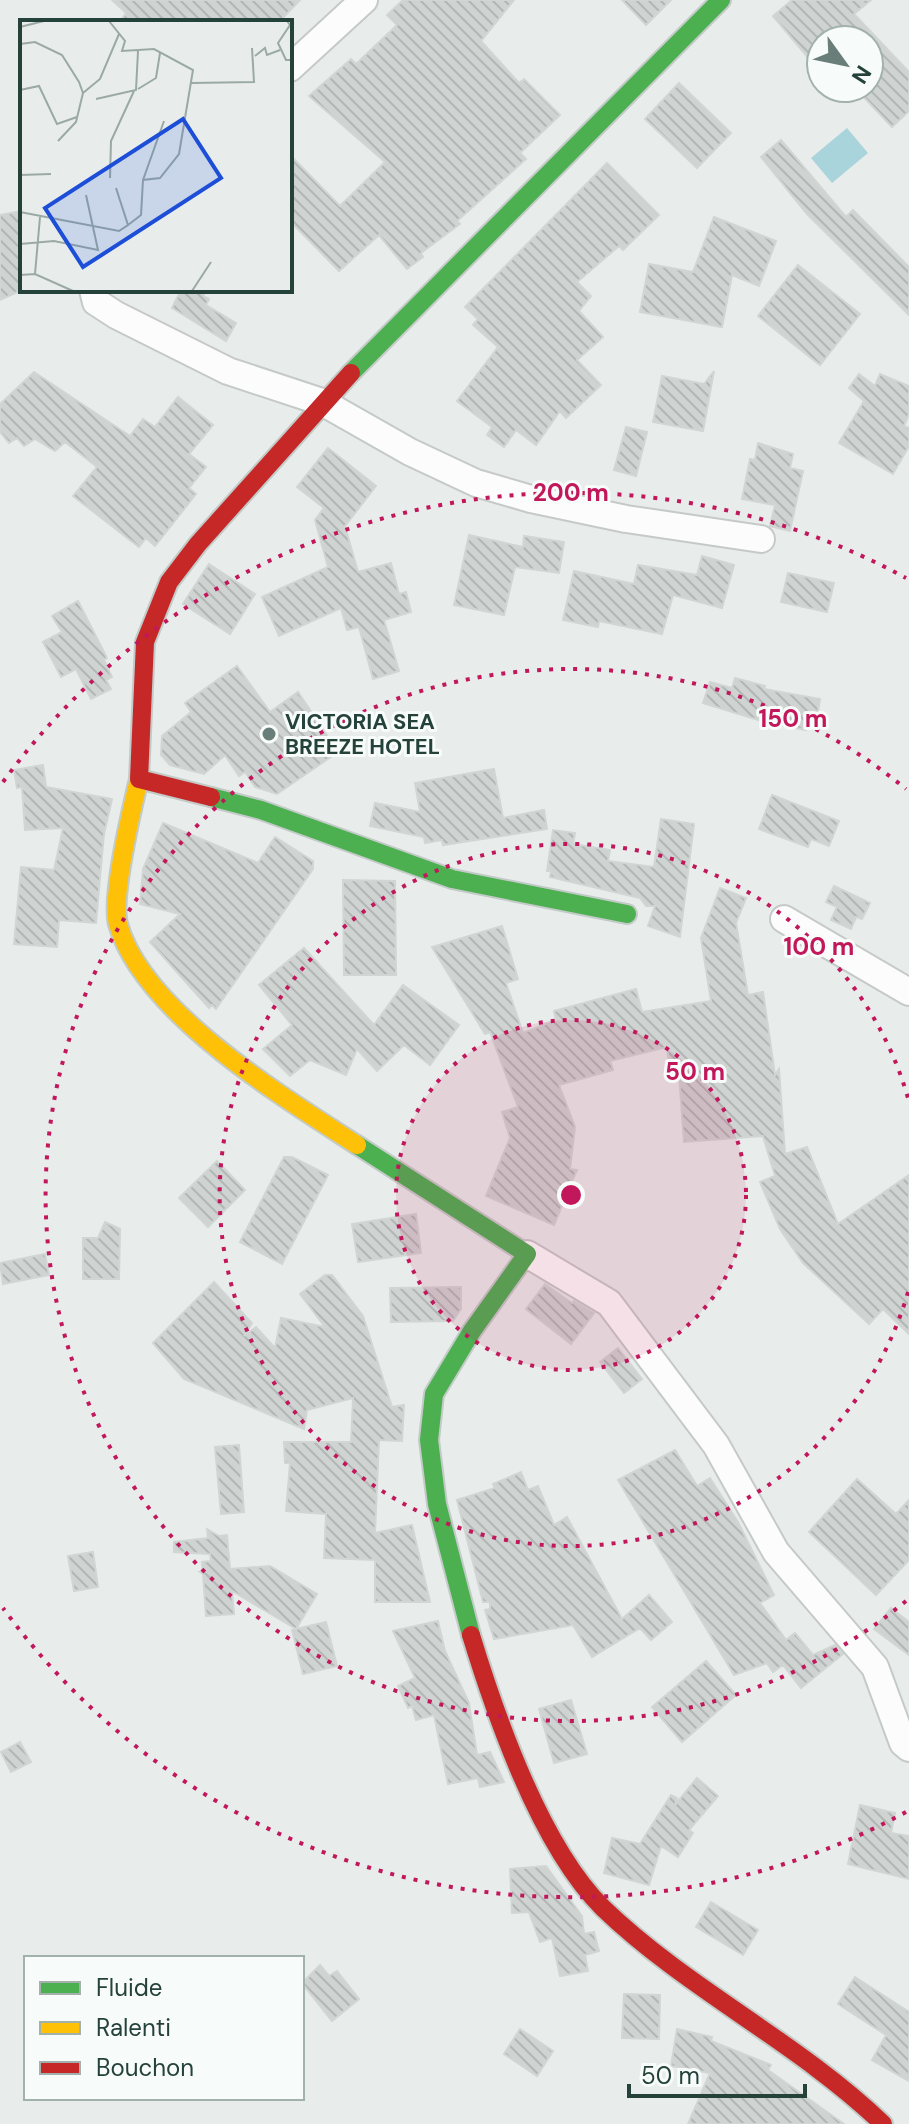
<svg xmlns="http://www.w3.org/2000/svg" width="909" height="2124" font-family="'DM Sans',sans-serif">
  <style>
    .water { fill: #a9d4db }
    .building { fill: url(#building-back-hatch); stroke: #d1d6d4; stroke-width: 2 }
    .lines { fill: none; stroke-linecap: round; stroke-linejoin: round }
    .street-casing { stroke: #c5cac8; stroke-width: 30 }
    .fast-casing { stroke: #c3cbc8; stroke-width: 22 }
    .slow-casing { stroke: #c3cbc8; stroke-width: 22 }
    .jam-casing { stroke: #c3cbc8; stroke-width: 22 }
    .street { stroke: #fcfcfc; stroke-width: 26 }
    .fast { stroke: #4caf50; stroke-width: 18 }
    .slow { stroke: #ffc107; stroke-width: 18 }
    .jam { stroke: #c62828; stroke-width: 18 }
    .ring { fill: none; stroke: #c2185b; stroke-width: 4; stroke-dasharray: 4 8 }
    .poi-dot { fill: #697e78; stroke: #f7fbf9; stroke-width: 3 }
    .labels { text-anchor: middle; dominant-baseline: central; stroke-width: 6; stroke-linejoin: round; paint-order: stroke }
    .poi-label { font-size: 22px; font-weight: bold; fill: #24423a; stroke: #f7fbf9; text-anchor: start }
    .inset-road { fill: none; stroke: #9aa9a4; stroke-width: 2 }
    .view { fill: #1d4ed8; fill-opacity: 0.15; stroke: #1d4ed8; stroke-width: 4 }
    .inset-edge { fill: none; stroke: #24423a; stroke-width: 4 }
    .centre { fill: #c2185b; stroke: #f7fbf9; stroke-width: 4 }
    .ring-label { font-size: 24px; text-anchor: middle; font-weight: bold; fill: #c2185b; stroke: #f7fbf9; stroke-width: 6; stroke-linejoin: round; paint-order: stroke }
  </style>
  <defs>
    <pattern id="building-back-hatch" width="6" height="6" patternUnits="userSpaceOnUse" patternTransform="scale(2)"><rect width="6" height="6" fill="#cfd4d2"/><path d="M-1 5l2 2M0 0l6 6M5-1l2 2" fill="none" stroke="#b2b7b5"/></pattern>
  </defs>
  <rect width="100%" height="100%" fill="#e8edeb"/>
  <path class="water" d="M847 128 868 153 832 183 811 158Z"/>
  <path class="building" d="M112 0H300L279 22H120L126 13Z
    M403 0H514L481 41 519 83 524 79 560 115 520 153 526 159 457 221 460 224 421 253 423 257 407 269 379 235 339 271 290 221V155L340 206 385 162 309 96 351 59 356 64 397 25 387 15Z
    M622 0H671L646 25Z
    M792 0H871L854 14 909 72V111L892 127 855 88H869V40H821V53L811 61 773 16Z
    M679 83 731 133 697 168 645 119Z
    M781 140 846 217 853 210 909 267V315L807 214 761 157Z
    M607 163 659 215 623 250 619 246 577 282 591 296 579 311 603 337 577 360 601 385 566 418 560 411 536 445 516 430 504 447 487 435 492 427 457 401 498 347 473 325 478 319 465 307Z
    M22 211V290L0 300V215Z
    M714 217 776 241 759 286 732 275 722 327 640 312 649 264 693 272Z
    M798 265 860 314 820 365 758 316Z
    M181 290H206L203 296 209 299 206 305 236 323 226 341 172 308Z
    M714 371 703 431 653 422 662 376 704 384Z
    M34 372 130 436 143 419 155 427 178 397 213 425 189 454 206 467 189 488 196 494 155 546 146 538 139 547 73 496 97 467 65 442 55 451 35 439 24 446 17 438 9 443 0 432V404Z
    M859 374 875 386 880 374 909 386V414L904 426 909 428V446L893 474 839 443 864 401 849 388Z
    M626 427 647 432 636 476 614 470Z
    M758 443 793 454 790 468 803 471 790 531 770 526 775 505 742 499 750 459 755 460Z
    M328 448 376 486 345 526 358 572 391 563 399 594 406 592 411 612 384 620 399 671 373 679 359 627 347 630 341 608 279 636 262 597 328 567 315 520 324 508 297 487Z
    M469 535 523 547 524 536 564 542 559 573 515 567 504 615 454 605Z
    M702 556 734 565 722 608 673 595 662 634 599 621 598 627 563 620 574 571 634 584 638 565 697 575Z
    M209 564 255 594 230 634 183 604Z
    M788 573 834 583 827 612 781 602Z
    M78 601 107 658 104 660 112 677 106 680 111 689 91 699 76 669 61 677 43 642 62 632 52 616Z
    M237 666 270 712 298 692 338 752 277 794 255 787 245 772 239 776 225 755 204 774 170 765 161 755 162 736 191 712 185 703Z
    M735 678 765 686 764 689 820 699 816 724 807 722 806 730 768 723 703 703 710 682 732 688Z
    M43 765 46 787 112 799 104 834 96 923 59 920 57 947 14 944 21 867 54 870 63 828 25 830 22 787 17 788 14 770Z
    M494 769 503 818 544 810 547 829 443 845 442 840 425 843 424 837 370 826 375 803 420 812 415 783Z
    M772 795 839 821 829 846 811 839 808 847 759 829Z
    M661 819 694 824 680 937 648 926 655 906H646L640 898 550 877 551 871H547L553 830 575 833 573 844 610 850 608 861 654 867Z
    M163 823 258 863 275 837 313 861V869L216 1009 212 1005 209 1008 150 942 180 914 140 904 143 869Z
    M343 880 395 881 396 975H344Z
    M834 886 870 903 862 919 856 917 851 929 831 920 837 907 826 902Z
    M720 888 746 898 736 923 748 995 763 992 775 1075 779 1069 785 1154 807 1147 838 1224 909 1175V1334L883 1309 869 1324 803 1263 780 1229 760 1182 775 1176 763 1136 684 1142 678 1061 669 1063 667 1047 610 1061 613 1070 559 1085 575 1127 570 1169 577 1170 554 1225 486 1196 510 1138 502 1112 518 1107 490 1032 485 1034 432 947 502 926 518 979 506 983 523 1033 556 1020 554 1011 636 989 642 1012 711 1001 701 938Z
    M304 948 374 1025 403 985 459 1025 430 1065 404 1045 377 1071 357 1049 346 1075 310 1060 290 1076 263 1049 292 1025 259 985Z
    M284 1157H292L328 1175 282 1264 240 1242Z
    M217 1161 245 1190 208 1227 179 1198Z
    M416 1214 421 1253 358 1262 352 1224Z
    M105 1222 120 1229 119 1279H83V1238H98Z
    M45 1254 49 1275 3 1284 0 1263Z
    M325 1275H332L363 1316 392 1407 404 1405 402 1441 379 1440 375 1533 412 1525 430 1602H375V1560L324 1558 326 1514 286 1511 290 1463H285L284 1442H351L353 1398 307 1410 304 1429 184 1379 153 1343 214 1282 252 1323 244 1336 256 1327 275 1348 281 1318 325 1327 300 1294Z
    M545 1284 572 1303 574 1301 594 1313 571 1344 526 1309Z
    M461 1287V1309L453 1321 391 1322 390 1288Z
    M618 1348 642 1379 624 1393 600 1362Z
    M239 1445 244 1512 221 1514 215 1447Z
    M675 1450 697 1486 710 1478 738 1522 774 1595 760 1603 786 1640 795 1633 813 1655 835 1645 843 1654 801 1688 783 1665 773 1672 767 1663 734 1675 618 1480Z
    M521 1472 528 1490 538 1486 554 1525 567 1517 622 1619 649 1595 672 1622 651 1640 640 1628 592 1657 573 1625 494 1639 485 1610 490 1609V1602H483L457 1500 495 1488 493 1484Z
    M857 1479 896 1514 909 1500V1560L876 1595 809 1532Z
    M207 1529 219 1536 227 1535 230 1569 270 1566 317 1594 296 1629 326 1622 337 1666 303 1674 292 1630 296 1629 232 1591 234 1614 206 1616 203 1574 200 1572H203L202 1562 211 1561 210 1554 174 1552V1542L208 1538Z
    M93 1552 98 1587 74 1591 68 1556Z
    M891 1608 909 1622V1655L874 1629Z
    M438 1621 445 1651 469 1703 477 1755 490 1752 504 1782 480 1787 478 1778 448 1784 434 1715 416 1720 412 1706 408 1708 398 1686 415 1678 393 1631Z
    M706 1661 736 1695 682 1742 652 1707Z
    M571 1700 587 1754 554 1763 539 1709Z
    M20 1742 31 1762 11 1772 1 1752Z
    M697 1778 718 1796 689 1830 693 1833 678 1857 661 1846 649 1885 604 1873 612 1838 640 1844 671 1795 677 1798 675 1805Z
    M860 1805 895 1813 891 1833 909 1836V1879L848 1864Z
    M546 1866 582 1916 584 1934 594 1932 599 1951 585 1955 588 1971 560 1976 552 1938 540 1942 529 1912 512 1913 510 1869Z
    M711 1902 758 1930 743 1955 696 1927Z
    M320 1965 329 1976 337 1971 359 1999 332 2021 302 1983Z
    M855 1977 909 2012V2081L872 2060 886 2035 838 2004Z
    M624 1994 660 1995 659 2039 622 2038Z
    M520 2029 553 2051 537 2076 504 2054Z
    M677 2029 712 2037 711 2041 771 2065 768 2070 844 2124H688L710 2073 671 2066Z"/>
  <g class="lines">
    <g class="street-casing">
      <path id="street" d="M290 68 364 0
        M93 290 96 302 116 315 228 371 322 402 410 452 476 483 531 499 626 519 761 539
        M784 919 909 992
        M527 1254 609 1303 716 1445 776 1552 875 1667 903 1743 909 1748"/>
    </g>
    <g class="fast-casing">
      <path id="fast" d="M351 373 721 0
        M211 797 261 810 452 879 627 914
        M357 1145 527 1254 472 1331 434 1394 429 1440 437 1504 471 1635"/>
    </g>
    <g class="slow-casing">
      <path id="slow" d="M139 779C132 808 111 898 118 924 143 1012 283 1097 357 1145"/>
    </g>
    <g class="jam-casing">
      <path id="jam" d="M211 797 139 779 145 642 169 582 198 544 351 373
        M471 1635C496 1717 542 1848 603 1908 688 1990 798 2042 883 2124"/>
    </g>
    <use href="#street" class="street"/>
    <use href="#fast" class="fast"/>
    <use href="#slow" class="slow"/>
    <use href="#jam" class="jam"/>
  </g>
  <circle cx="571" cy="1195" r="175" fill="#c2185b" fill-opacity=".12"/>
  <g class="ring">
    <circle cx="571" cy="1195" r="175"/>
    <path d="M908 1292A351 351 0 1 1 908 1098"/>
    <path d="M906 1601A526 526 0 1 1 906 789"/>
    <path d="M906 1812A702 702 0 0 1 3 1608M3 782A702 702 0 0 1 906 578"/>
  </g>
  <circle class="poi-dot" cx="269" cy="734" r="8"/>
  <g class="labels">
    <g class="poi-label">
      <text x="285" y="721">VICTORIA SEA<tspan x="285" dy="25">BREEZE HOTEL</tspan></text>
    </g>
  </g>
  <g transform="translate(20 20)">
    <rect width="272" height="272" fill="#e8edeb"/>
    <path class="inset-road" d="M89 1 105 21 102 31 134 29 173 50 159 134 140 158 123 160 121 195 108 205M267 1 270 5 258 23 266 40H272M0 7 24 1M0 24 15 22 42 35 59 62 63 73 56 102 38 121M235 36 245 28 247 35 260 30M171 63 234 62 232 28M118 69 136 58 140 33M0 70 19 66 37 104 57 97M63 73 80 59 99 14M76 79 116 70 118 31M0 155 31 154M90 158 91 121 114 71M123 160 144 101M0 192 99 211 108 205 96 168M0 224 34 221 78 230 66 175M15 254 20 197M0 255 15 254 53 271M172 271 191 242"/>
    <path class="view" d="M163 99 201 158 63 247 25 188Z"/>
    <rect width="272" height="272" class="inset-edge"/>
  </g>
  <circle cx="571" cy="1195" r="12" class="centre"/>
  <g class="ring-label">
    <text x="571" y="501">200 m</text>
    <text x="793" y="727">150 m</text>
    <text x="819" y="955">100 m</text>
    <text x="695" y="1080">50 m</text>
  </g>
  <rect x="24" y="1956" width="280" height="144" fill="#f7fbf9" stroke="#a3b1ad" stroke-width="2"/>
  <rect x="40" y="1982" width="40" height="12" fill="#4caf50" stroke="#a3b1ad" stroke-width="2"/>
  <text x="96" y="1996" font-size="24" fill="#24423a">Fluide</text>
  <rect x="40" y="2022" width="40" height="12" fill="#ffc107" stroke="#a3b1ad" stroke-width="2"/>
  <text x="96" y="2036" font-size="24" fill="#24423a">Ralenti</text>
  <rect x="40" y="2062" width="40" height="12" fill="#c62828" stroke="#a3b1ad" stroke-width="2"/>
  <text x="96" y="2076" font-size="24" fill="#24423a">Bouchon</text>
  <g transform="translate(845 64) rotate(123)"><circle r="38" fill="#f7fbf9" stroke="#a3b1ad" stroke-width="2"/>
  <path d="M0-6L14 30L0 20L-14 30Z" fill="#697e78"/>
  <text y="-12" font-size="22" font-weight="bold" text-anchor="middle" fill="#24423a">N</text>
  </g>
  <path d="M629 2084v12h176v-12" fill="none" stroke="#24423a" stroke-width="4"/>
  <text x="641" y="2084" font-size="24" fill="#24423a" stroke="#f7fbf9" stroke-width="6" paint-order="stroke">50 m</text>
</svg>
